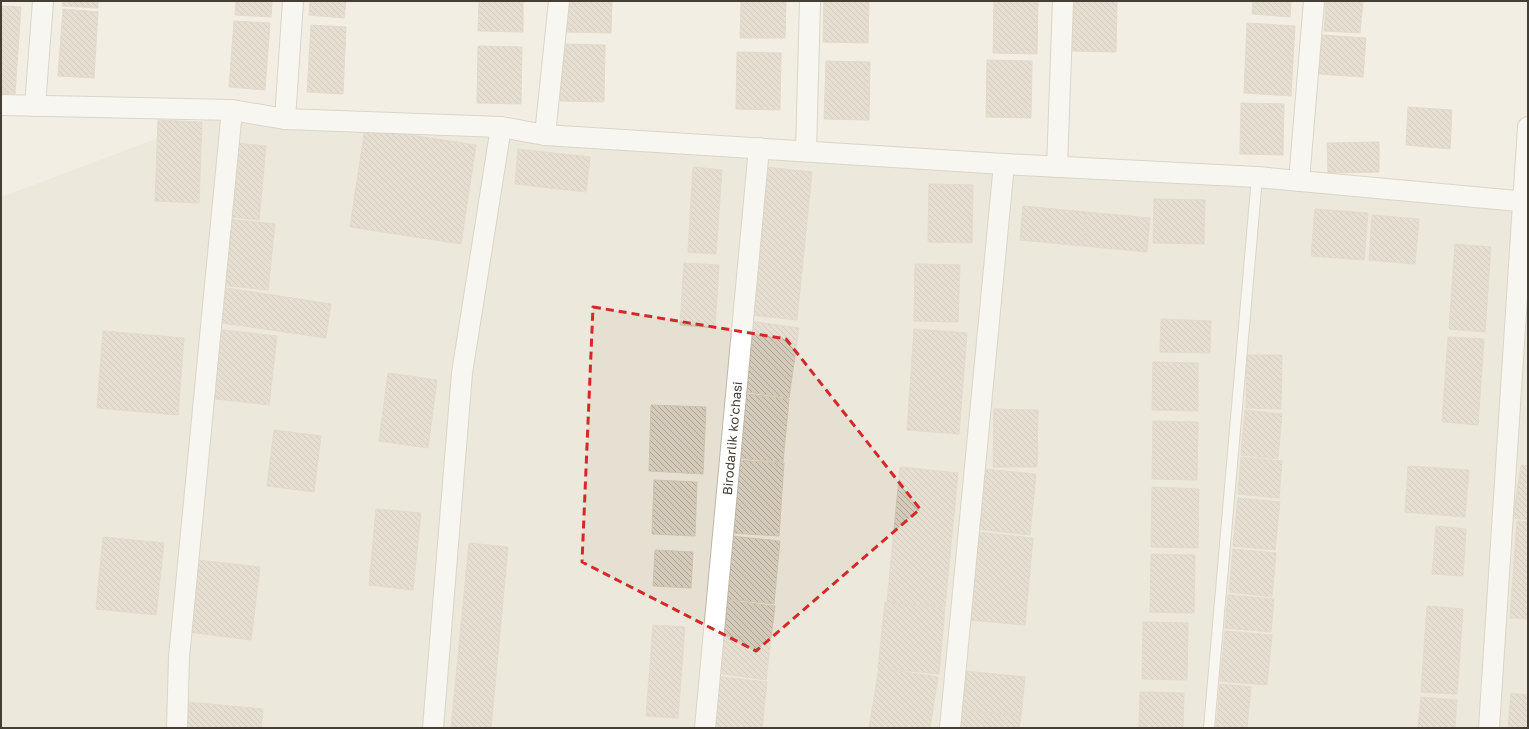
<svg xmlns="http://www.w3.org/2000/svg" width="1529" height="729" font-family="'Golos Text',sans-serif">
  <style>
    .residential { fill: #e6e0d2 }
    .building { fill: url(#building-back-hatch); stroke: #cfc2ad }
    .lines { fill: none; stroke-linecap: round; stroke-linejoin: round }
    .service-casing { stroke: #beb6a7; stroke-width: 12 }
    .minor-casing { stroke: #beb6a7; stroke-width: 22 }
    .service { stroke: #fff; stroke-width: 10 }
    .minor { stroke: #fff; stroke-width: 20 }
    .marked { fill: none; stroke: #d62828; stroke-width: 3; stroke-dasharray: 8 5; stroke-linejoin: round }
    .labels { text-anchor: middle; dominant-baseline: central; stroke-width: 3; stroke-linejoin: round; paint-order: stroke }
    .street-label { font-size: 13px; fill: #443e34; stroke: #fff }
  </style>
  <defs>
    <pattern id="building-back-hatch" width="6" height="6" patternUnits="userSpaceOnUse"><rect width="6" height="6" fill="#d4caba"/><path d="M-1 5l2 2M0 0l6 6M5-1l2 2" fill="none" stroke="#aea598"/></pattern>
  </defs>
  <rect width="100%" height="100%" fill="#f2eee4"/>
  <path class="residential" d="M232 110 1528 202V728H1V197Z"/>
  <path class="building" d="M63 1H98V8L62 6Z
    M236 1H272L271 17 235 15Z
    M310 1H346L344 18 309 15Z
    M479 1H523V32L478 31Z
    M567 1H612L611 33 567 32Z
    M741 1H786L785 38H740Z
    M824 1H869L868 43 823 42Z
    M994 1H1038L1037 54 993 53Z
    M1073 1H1117L1116 52 1072 51Z
    M1253 1H1291L1290 17 1252 14Z
    M1326 1H1363L1360 33 1324 31Z
    M1 6 21 7 15 94 1 93Z
    M63 9 98 12 94 78 58 76Z
    M234 21 270 23 265 90 229 87Z
    M1247 23 1295 26 1291 96 1244 93Z
    M311 25 346 27 343 94 307 92Z
    M1322 35 1366 38 1363 77 1319 74Z
    M561 44 605 45 604 102 560 101Z
    M478 46 522 47 521 104 477 103Z
    M737 52 781 53 780 110 736 109Z
    M987 60 1032 61 1031 118 986 117Z
    M826 61 870 62 869 120 824 119Z
    M1241 103 1284 104 1283 155 1240 154Z
    M1408 107 1452 110 1450 149 1406 145Z
    M158 120 202 122 199 203 155 201Z
    M365 128 476 145 461 244 350 227Z
    M1379 142V172L1328 173 1327 143Z
    M236 143 266 146 259 220 230 217Z
    M518 149 590 157 586 192 515 184Z
    M693 167 722 170 716 254 688 252Z
    M765 167 812 172 797 320 751 315Z
    M929 184 973 185 972 243 928 242Z
    M1154 199 1205 200 1204 244 1153 243Z
    M1023 206 1086 212 1083 246 1020 240Z
    M1315 209 1368 213 1364 260 1311 256Z
    M1086 212 1150 218 1147 252 1083 246Z
    M1372 215 1419 219 1415 264 1369 260Z
    M227 219 275 224 268 290 220 285Z
    M1455 244 1491 247 1485 332 1449 329Z
    M684 263 719 265 715 328 680 325Z
    M915 264 960 265 958 322 914 321Z
    M220 287 331 304 326 338 215 322Z
    M1161 319 1211 321 1210 353 1160 352Z
    M750 321 799 328 789 398 740 391Z
    M215 329 277 336 269 405 207 398Z
    M914 329 967 333 959 434 907 430Z
    M103 331 184 338 178 415 97 408Z
    M1448 337 1484 339 1478 425 1442 422Z
    M1247 355H1282L1281 409 1246 408Z
    M1153 362 1198 363V411L1152 410Z
    M388 373 437 380 428 448 379 441Z
    M740 393 789 399 783 462 735 458Z
    M651 405 706 407 703 474 649 471Z
    M994 409 1038 410 1037 467H993Z
    M1245 410 1282 414 1278 459 1241 455Z
    M1153 421 1198 422 1197 480 1152 479Z
    M274 430 321 436 314 492 267 486Z
    M1241 457 1282 461 1279 498 1238 494Z
    M735 460 784 463 779 536 731 533Z
    M1521 465 1528 466V520L1513 518Z
    M1408 466 1469 470 1465 517 1405 512Z
    M900 467 958 473 945 607 887 602Z
    M983 469 1036 474 1030 535 976 529Z
    M654 480 697 482 695 536 652 534Z
    M1152 487 1199 489 1198 548 1151 547Z
    M1238 498 1280 502 1275 550 1233 546Z
    M376 509 421 513 413 590 369 585Z
    M1517 521 1528 522V619L1510 618Z
    M1436 526 1466 529 1463 576 1432 574Z
    M976 532 1033 538 1025 625 968 620Z
    M731 536 780 541 774 604 725 599Z
    M103 537 164 543 156 615 96 609Z
    M469 543 508 547 491 728H451Z
    M1233 549 1276 553 1272 597 1229 592Z
    M655 550 693 552 691 588 653 586Z
    M1151 554 1195 555 1194 613 1150 612Z
    M197 560 260 567 251 640 189 632Z
    M1228 595 1274 599 1271 632 1225 628Z
    M725 600 775 606 766 680 716 673Z
    M885 602 945 608 939 674 878 668Z
    M1427 606 1463 609 1457 694 1421 692Z
    M1143 622 1188 623 1187 680 1142 679Z
    M653 625 685 627 678 718 646 716Z
    M1225 631 1272 635 1267 685 1220 681Z
    M879 668 938 677 930 728H869Z
    M965 671 1025 677 1021 716 961 710Z
    M715 676 767 682 762 728H709Z
    M1220 684 1251 687 1247 728H1216Z
    M1140 692 1184 693 1183 728H1139Z
    M1511 693 1528 695V728H1508Z
    M1421 697 1457 700 1455 728H1418Z
    M187 702 263 709 261 728H184Z
    M961 710 1021 716 1019 728H959Z"/>
  <g class="lines">
    <g class="service-casing">
      <path id="service" d="M1209 728 1257 177"/>
    </g>
    <g class="minor-casing">
      <g id="minor">
        <path d="M1 105 232 110 285 119 501 127 545 135 1004 164 1257 177 1528 202"/>
        <path d="M35 106 43 1"/>
        <path d="M285 119 293 1"/>
        <path d="M545 135 559 1"/>
        <path d="M806 151 810 1"/>
        <path d="M1057 167 1063 1"/>
        <path d="M1299 181 1314 1"/>
        <path d="M177 728 179 657 232 110"/>
        <path d="M433 728 462 373 501 127"/>
        <path id="s1" d="M705 728 759 148"/>
        <path d="M950 728 1004 164"/>
        <path d="M1489 728 1528 127"/>
      </g>
    </g>
    <use href="#service" class="service"/>
    <use href="#minor" class="minor"/>
  </g>
  <path d="M0 0H1529V729H0ZM593 307 786 339 920 509 756 651 582 562Z" fill="#f2eee4" fill-opacity=".55" fill-rule="evenodd"/>
  <path class="marked" d="M593 307 786 339 920 509 756 651 582 562Z"/>
  <g class="labels">
    <g class="street-label">
      <text stroke="none"><textPath href="#s1" startOffset="291">Birodarlik ko'chasi</textPath></text>
    </g>
  </g>
  <rect width="1529" height="729" fill="none" stroke="#443e34" stroke-width="4"/>
</svg>
